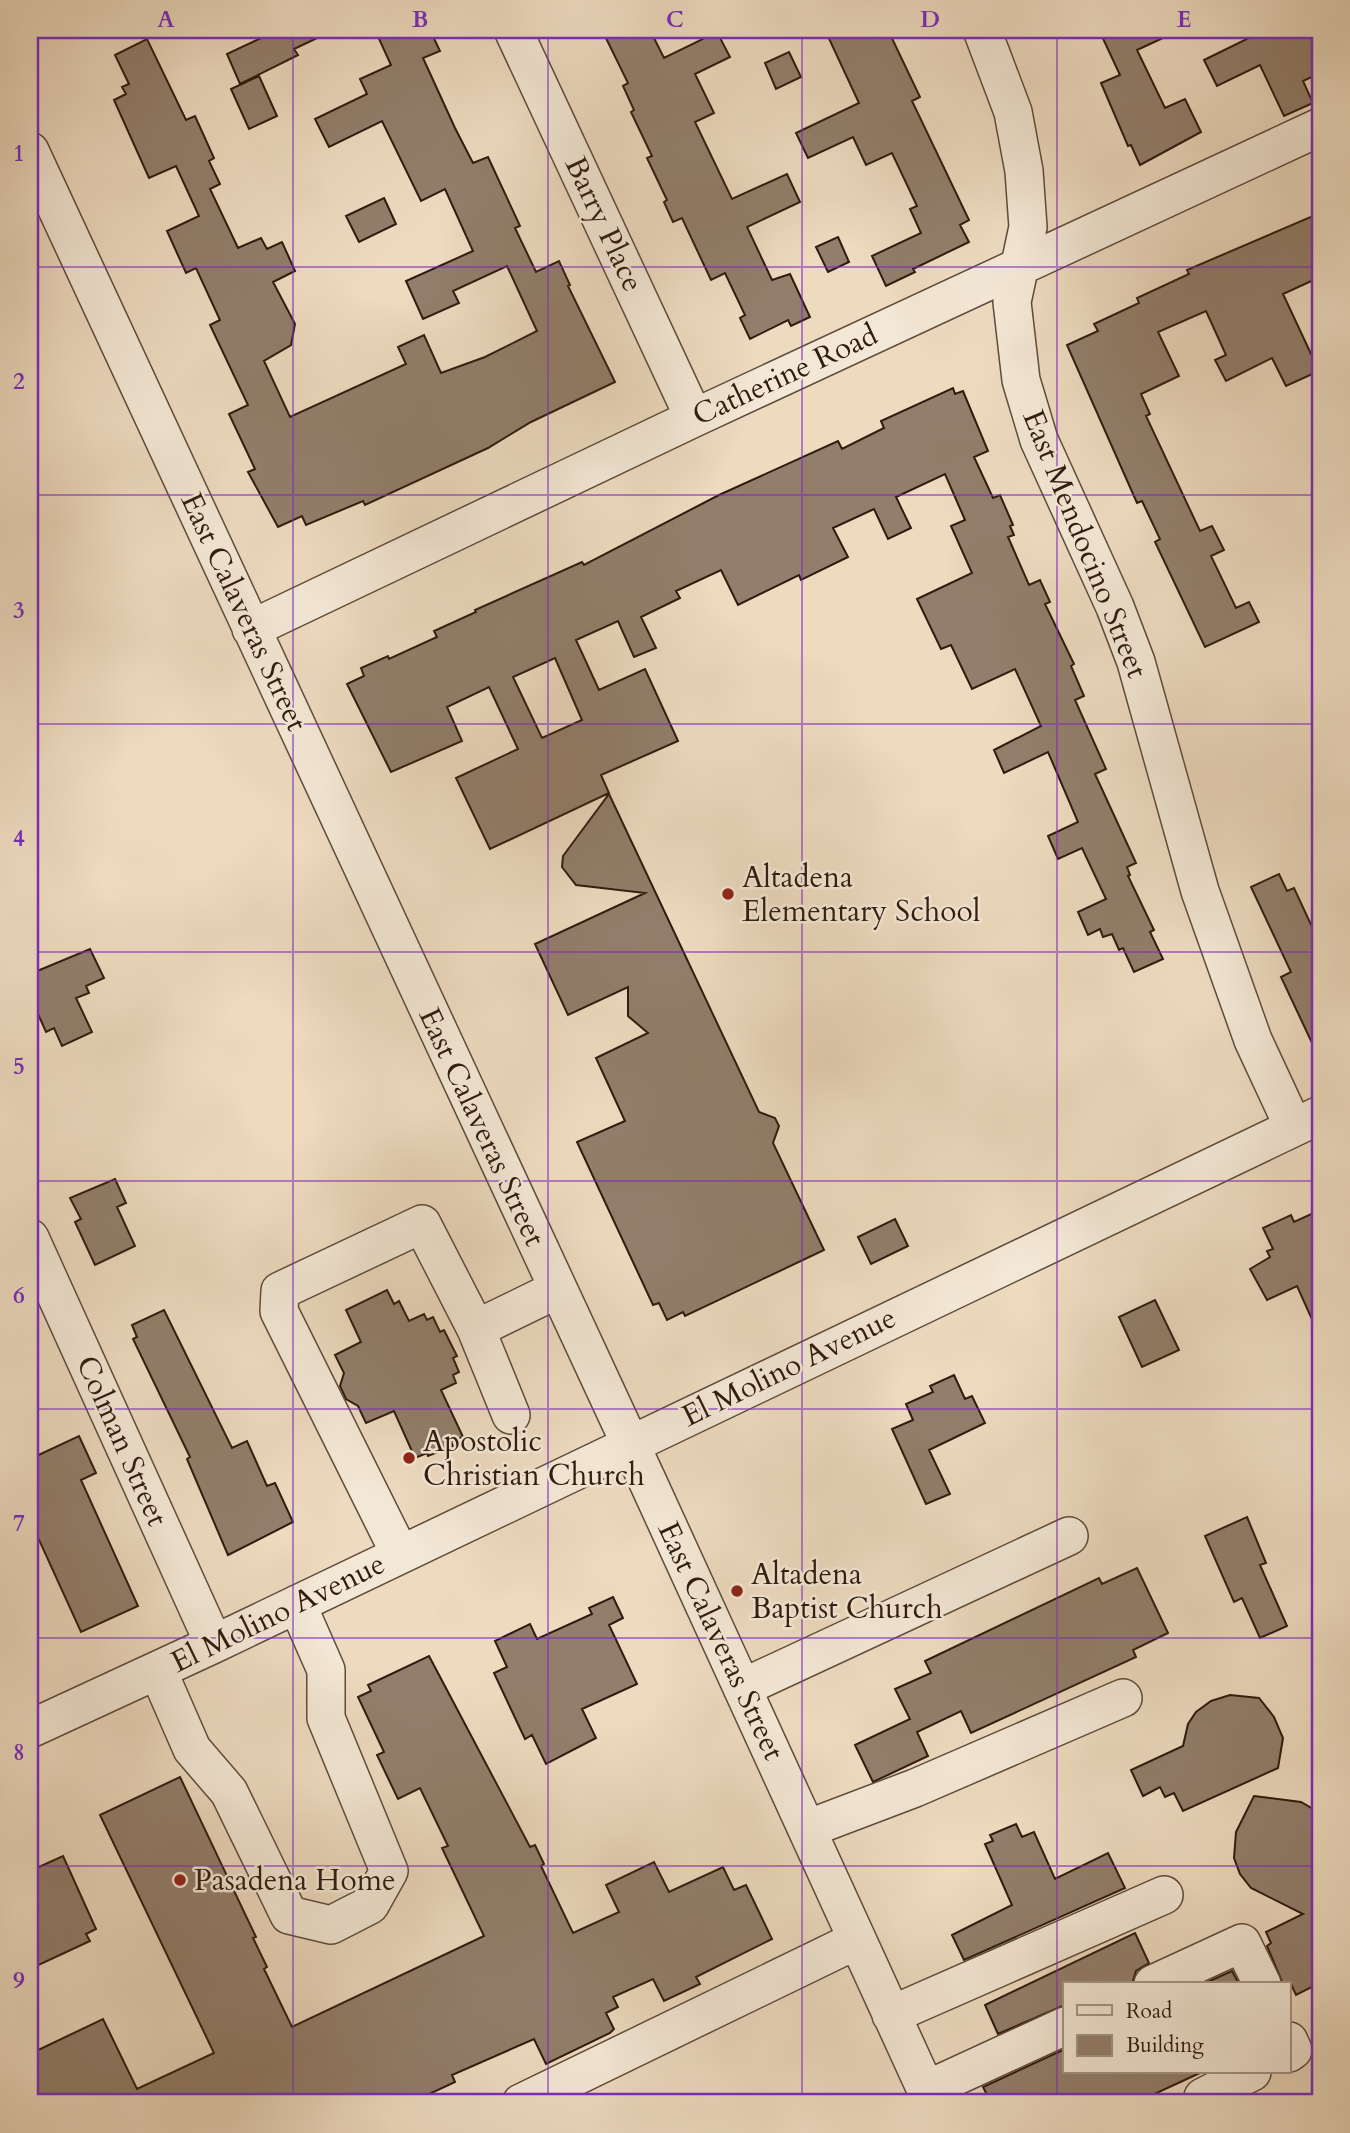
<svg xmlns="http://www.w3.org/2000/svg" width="1350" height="2133" font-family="Cardo,serif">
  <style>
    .building { fill: #927e6b; stroke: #2f1b0f; stroke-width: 2; fill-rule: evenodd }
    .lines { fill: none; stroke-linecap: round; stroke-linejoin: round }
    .minor-casing { stroke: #5e4b3b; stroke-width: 40 }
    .minor { stroke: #f3e7d5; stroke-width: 37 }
    .grid { fill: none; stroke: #7b2cbf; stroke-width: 2; stroke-opacity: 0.55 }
    .poi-dot { fill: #8f2418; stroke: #f3e7d5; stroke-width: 2.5 }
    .labels { text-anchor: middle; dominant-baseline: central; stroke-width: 5; stroke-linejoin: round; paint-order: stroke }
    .street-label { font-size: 30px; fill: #2f1b0f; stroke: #f3e7d5 }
    .poi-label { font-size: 30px; fill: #2f1b0f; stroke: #f3e7d5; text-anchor: start }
    .neatline { fill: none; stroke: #7b2cbf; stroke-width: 2.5 }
    .grid-label { font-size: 23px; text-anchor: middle; font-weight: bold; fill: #7b2cbf }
  </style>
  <rect width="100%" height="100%" fill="#eddabf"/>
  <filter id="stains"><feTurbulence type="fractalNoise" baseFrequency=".00286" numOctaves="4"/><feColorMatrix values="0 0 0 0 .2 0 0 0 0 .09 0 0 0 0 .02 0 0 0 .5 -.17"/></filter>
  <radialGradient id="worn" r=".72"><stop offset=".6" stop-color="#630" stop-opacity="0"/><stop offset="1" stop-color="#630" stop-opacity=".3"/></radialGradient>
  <path class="building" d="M278 30H334L294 49 298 55 240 84 227 54Z
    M375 30H430L440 51 423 58 455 128 473 163 488 157 520 226 515 228 536 272 559 261 570 285 568 286 615 382 531 422 488 448 365 505 363 501 306 525 302 516 278 527 248 472 255 469 229 414 248 405 210 325 220 320 196 268 186 273 167 231 199 216 176 166 149 178 114 100 126 94 122 87 129 84 115 55 147 39 186 120 195 116 214 158 209 161 220 184 210 189 238 248 261 238 267 249 282 242 295 271 273 282 295 324 291 345 264 361 290 417 406 364 398 347 424 335 441 373 485 357 537 331 507 266 453 291 459 303 423 319 406 281 473 251 445 189 421 201 382 121 329 147 315 119 367 94 360 79 391 65Z
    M602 30H650L664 58 717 32 730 57 695 74 714 113 695 122 732 199 787 174 800 202 747 227 772 280 790 274 810 317 791 326 788 320 750 339 740 318 745 315 725 273 711 280 682 218 673 222 664 202 667 200 647 158 652 156 631 112 634 110 623 86 628 83Z
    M825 30H888L920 97 912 101 969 220 960 225 969 242 913 269 915 272 886 286 872 256 921 233 910 209 917 206 892 153 866 165 853 137 808 158 796 133 859 103Z
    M1099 30H1180L1137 50 1165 108 1185 99 1201 132 1140 165 1131 145 1128 146 1101 83 1120 75Z
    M1265 30H1320V73L1303 81 1313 103 1284 116 1260 65 1217 86 1204 60Z
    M789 52 801 77 776 89 765 63Z
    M259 76 277 116 249 129 231 89Z
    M384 198 396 224 359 242 346 216Z
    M1320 213V277L1283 294 1319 371 1286 386 1272 358 1226 381 1215 360 1226 355 1206 311 1158 332 1179 376 1141 394 1150 414 1146 416 1200 531 1212 526 1224 550 1211 556 1236 608 1249 602 1259 622 1205 647 1155 542 1160 539 1142 501 1137 503 1067 345 1098 331 1094 324 1139 303 1137 298 1189 274 1187 270Z
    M838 237 849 262 828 272 816 247Z
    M953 388 955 394 963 391 988 451 974 457 993 498 1000 495 1013 525 1010 526 1014 535 1008 537 1029 585 1040 580 1050 602 1045 604 1074 664 1071 666 1084 696 1075 700 1106 769 1095 774 1136 863 1127 867 1130 875 1128 876 1154 930 1150 932 1163 959 1134 972 1123 948 1119 950 1112 934 1103 937 1100 929 1088 935 1078 912 1106 899 1082 848 1058 859 1048 836 1078 822 1048 752 1004 773 994 750 1041 726 1015 669 972 689 951 645 941 649 917 599 972 573 951 526 965 520 945 474 896 497 911 528 888 539 874 509 833 528 848 557 801 580 799 575 738 605 721 570 676 591 680 598 641 617 656 648 634 657 618 621 576 640 599 690 645 669 678 741 601 775 609 793 490 849 456 778 518 749 489 687 447 707 462 741 391 772 347 684 364 676 361 668 388 656 389 659 437 637 434 631 476 612 475 610 582 562 584 565 719 495 838 441 842 449 884 428 881 421ZM555 658 582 720 542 738 513 677Z
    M609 794 759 1112 775 1118 779 1126 773 1143 824 1250 685 1316 683 1312 667 1320 659 1303 653 1305 577 1142 625 1121 596 1058 648 1033 628 1016V987L568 1015 535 944 645 893 576 885 562 867 563 856Z
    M1279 874 1287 891 1294 888 1320 944V1060L1281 977 1291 972 1251 887Z
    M90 949 104 978 86 986 89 993 76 998 92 1032 62 1046 54 1028 46 1032 30 996V974Z
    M115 1179 126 1203 117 1207 135 1246 95 1265 75 1222 81 1219 70 1198Z
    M1320 1210V1337L1297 1286 1267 1300 1250 1269 1270 1257 1267 1251 1273 1249 1263 1228 1291 1215 1294 1222Z
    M895 1219 908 1246 871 1264 858 1237Z
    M387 1290 394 1304 399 1301 409 1321 424 1314 427 1320 433 1317 440 1332 444 1330 457 1356 453 1358 459 1372 453 1375 456 1383 441 1390 463 1437 451 1441 453 1446 428 1456 427 1453 415 1458 394 1411 366 1423 358 1406 346 1399 340 1386 344 1373 335 1355 361 1342 346 1310Z
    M1155 1300 1179 1350 1142 1367 1119 1317Z
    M164 1310 232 1448 247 1441 267 1486 275 1483 293 1522 228 1555 187 1459 190 1457 133 1339 137 1337 132 1325Z
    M954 1375 965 1399 972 1396 985 1423 929 1450 950 1494 926 1504 892 1429 913 1420 906 1404 933 1392 930 1386Z
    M79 1436 96 1473 81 1480 138 1606 81 1632 30 1520V1459Z
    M1247 1517 1266 1563 1260 1565 1287 1626 1260 1638 1242 1598 1234 1602 1205 1536Z
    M1137 1568 1168 1633 1133 1650 1136 1657 971 1733 961 1711 917 1732 928 1756 873 1782 855 1745 910 1719 895 1689 931 1673 925 1661 1099 1578 1102 1584Z
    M613 1597 623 1618 609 1625 637 1684 582 1709 596 1738 546 1764 532 1735 525 1739 494 1673 507 1667 495 1641 530 1624 537 1639 592 1614 589 1608Z
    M429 1656 530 1847 535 1845 544 1864 541 1866 573 1933 619 1912 606 1885 654 1862 669 1892 723 1867 734 1890 746 1885 772 1939 696 1977 700 1984 664 2001 653 1979 613 1997 618 2007 606 2013 614 2029 610 2033 546 2064 534 2039 452 2075 455 2082 410 2103H30V2054L103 2019 137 2089 214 2053 100 1815 180 1777 256 1937 253 1938 267 1967 264 1969 292 2027 484 1936 442 1848 448 1846 420 1788 398 1799 377 1755 384 1752 358 1697 371 1691 368 1685Z
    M1230 1695 1259 1698 1274 1717 1283 1738 1278 1768 1183 1811 1174 1793 1165 1797 1160 1787 1143 1796 1131 1770 1183 1746 1188 1724 1196 1712 1211 1701Z
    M1254 1796 1301 1802 1320 1813V1983L1296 1995 1291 1984H1283L1267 1946 1271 1943 1266 1932 1303 1914 1251 1888 1240 1874 1234 1858 1236 1832Z
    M1016 1824 1022 1837 1034 1832 1055 1879 1108 1853 1125 1888 964 1960 952 1935 1012 1905 985 1844 993 1841 990 1835Z
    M63 1856 96 1929 86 1934 90 1941 30 1969V1871Z
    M1135 1933 1149 1963 1136 1971 1132 1984H1065V2005L998 2034 985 2005Z
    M1232 1971 1239 1984H1203Z
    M1065 2049V2072H1202L1135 2103H991L983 2087Z"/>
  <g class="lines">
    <g class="minor-casing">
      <path id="minor" d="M513 30 694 418
        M982 30 1013 112 1024 171 1028 227 1012 302 1021 380 1039 440 1115 607 1136 662 1200 891 1253 1040 1293 1126
        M30 151 647 1480 932 2103
        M251 629 694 418 1320 127
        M30 1238 214 1644
        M476 1329 511 1415
        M400 1554 279 1311 280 1291 422 1224 476 1329 558 1289
        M158 1671 192 1749 229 1792 289 1915 331 1925 370 1905 389 1871 326 1718V1670L297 1604
        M742 1688 1069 1536
        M30 1729 214 1644 1320 1115
        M807 1829 915 1788 1123 1698
        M1153 1984 1242 1943 1262 1984
        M891 2015 1164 1895
        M1289 2041 1293 2050 1289 2053
        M926 2090 1065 2026
        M1203 2097 1252 2072
        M521 2103 857 1940"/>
    </g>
    <use href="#minor" class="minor"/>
  </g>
  <path class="grid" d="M293 30V2103M548 30V2103M802 30V2103M1057 30V2103M30 267H1320M30 495H1320M30 724H1320M30 952H1320M30 1181H1320M30 1409H1320M30 1638H1320M30 1866H1320"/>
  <g class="poi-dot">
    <circle cx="728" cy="894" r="7"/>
    <circle cx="409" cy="1458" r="7"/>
    <circle cx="737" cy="1591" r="7"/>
    <circle cx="180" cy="1880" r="7"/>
  </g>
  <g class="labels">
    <g class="street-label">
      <text transform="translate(604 224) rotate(65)">Barry Place</text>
      <text transform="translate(785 375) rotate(-25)">Catherine Road</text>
      <text transform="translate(1085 544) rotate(68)">East Mendocino Street</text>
      <text transform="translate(244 612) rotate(65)">East Calaveras Street</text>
      <text transform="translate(482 1127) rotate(65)">East Calaveras Street</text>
      <text transform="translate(789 1367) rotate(-26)">El Molino Avenue</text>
      <text transform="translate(122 1441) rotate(66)">Colman Street</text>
      <text transform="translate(278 1613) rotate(-26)">El Molino Avenue</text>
      <text transform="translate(721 1641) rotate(65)">East Calaveras Street</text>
    </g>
    <g class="poi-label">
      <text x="742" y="877">Altadena<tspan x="742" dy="34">Elementary School</tspan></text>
      <text x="423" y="1441">Apostolic<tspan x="423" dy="34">Christian Church</tspan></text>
      <text x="751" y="1574">Altadena<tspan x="751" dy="34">Baptist Church</tspan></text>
      <text x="194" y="1880">Pasadena Home</text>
    </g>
  </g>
  <rect width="1350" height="2133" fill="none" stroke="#eddabf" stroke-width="77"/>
  <rect x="1063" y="1982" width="228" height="91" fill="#f3e7d5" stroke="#a59586" stroke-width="2"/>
  <rect x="1077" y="2005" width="35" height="10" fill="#f3e7d5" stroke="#a59586" stroke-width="2"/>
  <text x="1126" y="2018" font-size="21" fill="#2f1b0f">Road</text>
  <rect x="1077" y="2035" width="35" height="21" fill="#927e6b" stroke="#a59586" stroke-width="2"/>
  <text x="1126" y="2052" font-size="21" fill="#2f1b0f">Building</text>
  <rect x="38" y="38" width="1274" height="2056" class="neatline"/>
  <g class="grid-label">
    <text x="166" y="27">A</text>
    <text x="420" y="27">B</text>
    <text x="675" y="27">C</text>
    <text x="930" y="27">D</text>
    <text x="1184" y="27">E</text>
    <text x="19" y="161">1</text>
    <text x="19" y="389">2</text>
    <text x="19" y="618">3</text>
    <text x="19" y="846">4</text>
    <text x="19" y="1074">5</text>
    <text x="19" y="1303">6</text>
    <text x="19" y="1531">7</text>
    <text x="19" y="1760">8</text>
    <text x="19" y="1988">9</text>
  </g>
  <rect width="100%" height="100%" filter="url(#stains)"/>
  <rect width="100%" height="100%" fill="url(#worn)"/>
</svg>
